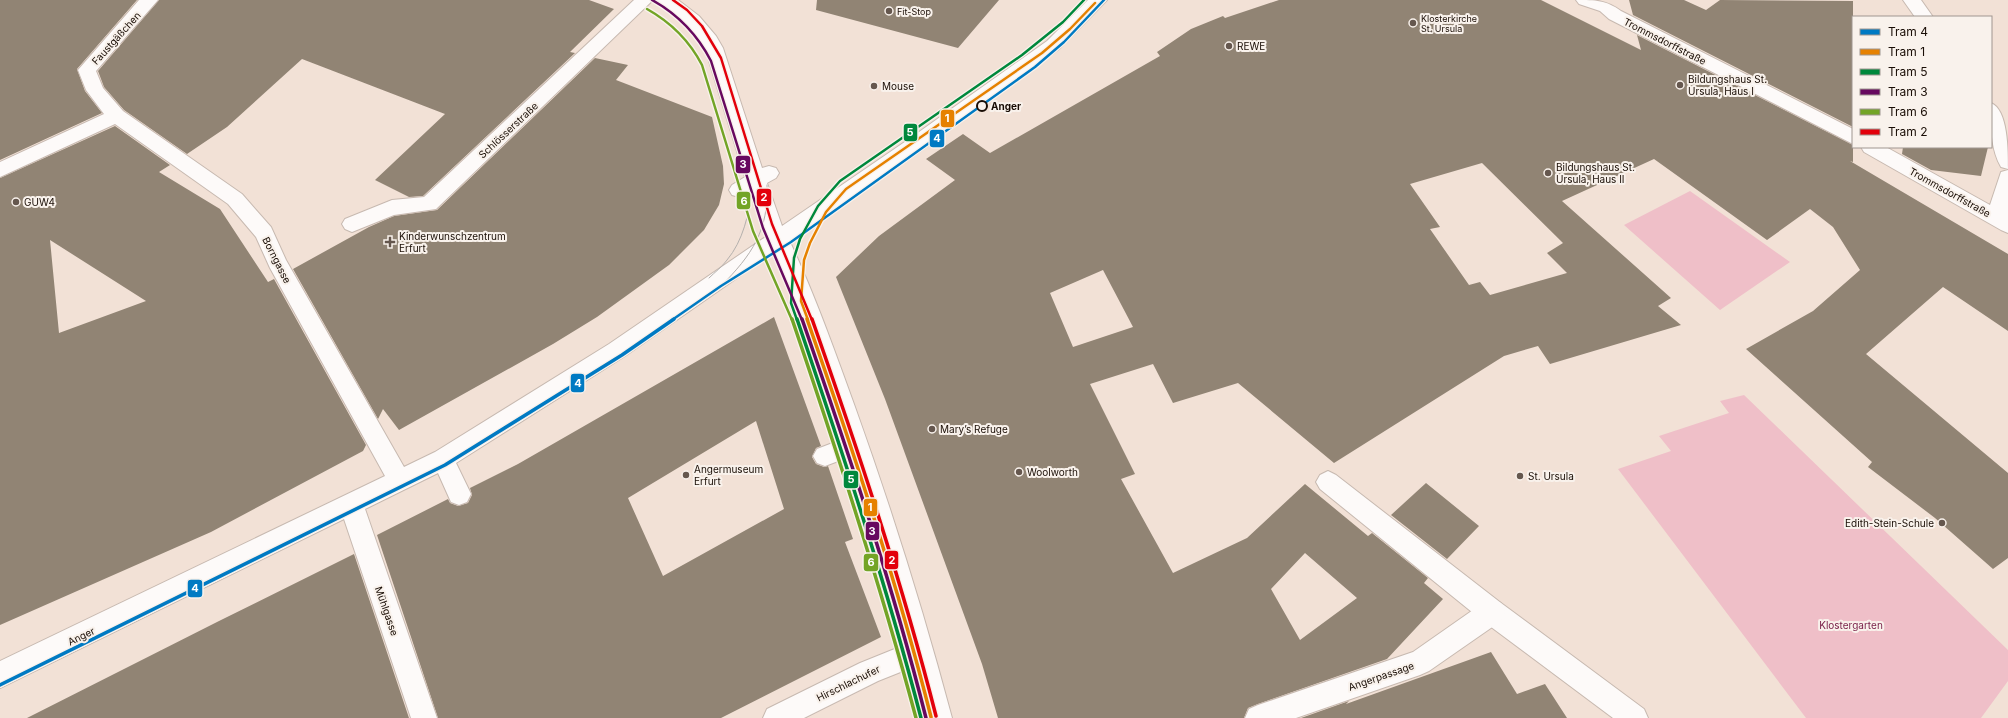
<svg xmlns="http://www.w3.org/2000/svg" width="2008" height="718" font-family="Inter,sans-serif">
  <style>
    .green { fill: #efbfc8 }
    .building { fill: #918474; fill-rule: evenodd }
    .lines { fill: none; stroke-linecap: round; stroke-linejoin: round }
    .lane-casing { stroke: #c7b9b0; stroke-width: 2 }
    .street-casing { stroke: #c7b9b0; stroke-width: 2 }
    .lane { fill: #fdfaf9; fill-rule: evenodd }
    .street { fill: #fdfaf9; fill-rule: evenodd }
    .tram { stroke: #b4b0ad; stroke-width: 1 }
    .tram-1-far1-casing { stroke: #f9f2ec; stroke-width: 5 }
    .tram-1-casing { stroke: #f9f2ec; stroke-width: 6 }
    .tram-2-far1-casing { stroke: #f9f2ec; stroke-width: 5 }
    .tram-2-casing { stroke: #f9f2ec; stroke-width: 6 }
    .tram-3-far1-casing { stroke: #f9f2ec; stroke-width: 5 }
    .tram-3-casing { stroke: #f9f2ec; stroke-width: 6 }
    .tram-4-far1-casing { stroke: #f9f2ec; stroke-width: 5 }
    .tram-4-casing { stroke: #f9f2ec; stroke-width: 6 }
    .tram-5-far1-casing { stroke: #f9f2ec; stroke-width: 5 }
    .tram-5-casing { stroke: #f9f2ec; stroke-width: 6 }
    .tram-6-far1-casing { stroke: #f9f2ec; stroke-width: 5 }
    .tram-6-casing { stroke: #f9f2ec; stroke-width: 6 }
    .tram-1-far1 { stroke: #007ac3; stroke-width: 2.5 }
    .tram-1 { stroke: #007ac3; stroke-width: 3.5 }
    .tram-2-far1 { stroke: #e68100; stroke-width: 2.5 }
    .tram-2 { stroke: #e68100; stroke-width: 3.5 }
    .tram-3-far1 { stroke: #00883c; stroke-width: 2.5 }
    .tram-3 { stroke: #00883c; stroke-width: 3.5 }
    .tram-4-far1 { stroke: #67095f; stroke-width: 2.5 }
    .tram-4 { stroke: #67095f; stroke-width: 3.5 }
    .tram-5-far1 { stroke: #73a426; stroke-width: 2.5 }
    .tram-5 { stroke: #73a426; stroke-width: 3.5 }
    .tram-6-far1 { stroke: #e3000b; stroke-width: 2.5 }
    .tram-6 { stroke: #e3000b; stroke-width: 3.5 }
    .poi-dot { fill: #65574e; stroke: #f9f2ec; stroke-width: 1.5 }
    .stop-dot { fill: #f9f2ec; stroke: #190d05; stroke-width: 2 }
    .labels { text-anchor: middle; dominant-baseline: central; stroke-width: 4; stroke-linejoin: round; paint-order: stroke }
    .far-poi-label { font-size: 9px; fill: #190d05; stroke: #f9f2ec; text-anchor: start }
    .street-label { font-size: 10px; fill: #190d05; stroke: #f9f2ec }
    .poi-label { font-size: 10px; fill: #190d05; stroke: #f9f2ec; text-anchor: start }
    .stop-label { font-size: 10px; font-weight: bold; fill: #190d05; stroke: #f9f2ec; text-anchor: start }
    .park-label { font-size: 10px; fill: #771e47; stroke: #f9f2ec }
    .line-badge { stroke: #f9f2ec; stroke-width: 1.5 }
    .badge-label { font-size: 11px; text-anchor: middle; font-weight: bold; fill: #fff }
  </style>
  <rect width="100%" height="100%" fill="#f2e1d6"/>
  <path class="green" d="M1690 191 1790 262 1720 310 1624 225Z
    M1744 395 2008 650V681L1981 718H1806L1618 469 1671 451 1659 436 1729 413 1720 401Z"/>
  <path class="building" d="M0 0H137L77 69 85 91 102 113 0 160Z
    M159 0H589L614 9 570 52 575 53 423 196 409 197 375 180 445 114 302 59 227 127 187 154 124 110 104 87 98 71Z
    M817 0H999L958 48 816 10Z
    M1279 0H1541L1641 50 1637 35 1853 145V162L1850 161 2008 254V331L1943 287 1866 354 2008 473V558L1993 569 1935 518 1868 467 1872 462 1746 349 1813 311 1860 270 1833 227 1810 209 1767 240 1654 159 1562 201 1671 298 1658 306 1681 325 1550 364 1538 346 1504 356 1334 463 1238 383 1173 403 1153 364 1090 384 1135 474 1121 479 1173 573 1247 538 1305 484 1368 536 1372 533 1428 578 1424 583 1443 599 1387 659 1258 704 1248 708 1244 718H998L982 664 885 399 836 277 879 236 955 180 926 159 963 134 990 153 1160 56 1157 52 1191 29 1223 16 1225 18ZM1482 163 1563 243 1547 253 1567 273 1490 295 1480 282 1469 285 1430 229 1440 227 1410 184ZM1103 270 1133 327 1073 347 1050 293ZM1305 553 1357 598 1300 640 1271 589Z
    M1629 0H1684L1706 10 1720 0 1853 1V127L1633 15Z
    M595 58 628 65 616 80 712 117 723 166 724 184 719 205 704 230 669 265 597 317 553 344 399 430 383 409 378 419 293 269 369 227 394 216 437 210Z
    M115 126 170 165 159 172 220 209 268 282 274 279 366 445 363 451 211 532 0 625V178ZM50 240 146 301 59 333Z
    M1903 147H1988L1981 176 1931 170 1902 154Z
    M774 317 821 446 816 448 812 457 816 464 824 467 828 466 853 539 845 542 881 637 721 718H438L377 535 448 499 450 503 458 506 468 503 472 495 470 488 518 464ZM756 421 784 509 663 576 628 498Z
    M1426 483 1479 526 1447 559 1391 515Z
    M354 554 409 718H27L219 621Z
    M1491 652 1517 694 1545 684 1567 718H1301L1349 701 1346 704Z"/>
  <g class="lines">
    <g class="lane-casing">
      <path id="lane" d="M1328 471 1336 475 1501 603 1644 709 1648 718H1613L1483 621 1320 489 1316 482 1320 475Z"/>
    </g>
    <g class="street-casing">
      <path id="street" d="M139 0H158L96 71 103 88 123 111 242 194 271 227 286 260 404 467 435 452 609 344 767 236 750 193 739 197 732 195 729 190 732 185 745 177 705 48 687 24 658 4 655 0H678L699 16 716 36 723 48 762 168 769 166 776 168 779 173 776 178 767 183 782 226 912 137 1047 41 1088 0H1107L1059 49 926 147 790 242C815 295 835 352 855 407 892 510 924 613 952 718H926L913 667 878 681 804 718H763L767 709 860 663 907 644 880 552 849 457 825 466 817 463 813 456 817 449 843 439 807 335 774 252 625 356 456 463 471 494 467 502 459 505 451 502 438 473 365 509 437 718H411L344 519 0 688V661L385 476 270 268 256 237 228 204 115 124 0 177V162L104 114 86 90 78 70Z
        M634 0H653L436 209 394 215 352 232 345 229 342 224 345 219 392 200 424 197Z
        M1576 0C1596 0 1606 0 1621 11L1853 129V144L1609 19 1600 11 1579 4Z
        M1903 0H1921L1933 17H1915Z
        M1991 103C2008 110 2008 150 2008 169L2001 167C1990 148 1991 125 1991 103Z
        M1861 147H1886L1990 205 2001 172 2008 170V233L2001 230 1864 152Z
        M1492 600 1501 603 1505 612 1501 621 1429 671 1420 675 1296 718H1245L1249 709 1258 705 1413 652 1483 603Z"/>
    </g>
    <use href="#lane" class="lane"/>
    <use href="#street" class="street"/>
    <path class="tram" d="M709 278C715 272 722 267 727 260 743 241 749 214 752 190
      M721 286C752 255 769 230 767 185"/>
    <g class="tram-1-far1-casing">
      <path id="tram-1-far1" d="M672 320 721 286 791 242 1035 67 1064 42 1104 0"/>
    </g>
    <g class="tram-1-casing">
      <path id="tram-1" d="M0 685 445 465 622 355 674 319"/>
    </g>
    <g class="tram-2-far1-casing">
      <path id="tram-2-far1" d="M808 320 801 301 804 260 810 243 826 212 846 189 1042 53 1070 29 1095 3"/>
    </g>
    <g class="tram-2-casing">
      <path id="tram-2" d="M807 319C853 450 897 582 931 717"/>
    </g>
    <g class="tram-3-far1-casing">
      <path id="tram-3-far1" d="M797 320 791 303 794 258 800 239 818 206 840 181 1022 55 1063 22 1084 0"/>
    </g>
    <g class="tram-3-casing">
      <path id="tram-3" d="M797 319C842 451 886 583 921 718"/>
    </g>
    <g class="tram-4-far1-casing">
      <path id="tram-4-far1" d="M652 0C679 15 697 34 711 61L763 228 802 320"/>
    </g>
    <g class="tram-4-casing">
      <path id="tram-4" d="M802 319C848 451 892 583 926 718"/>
    </g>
    <g class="tram-5-far1-casing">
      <path id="tram-5-far1" d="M647 9C672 23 689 40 702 65L753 231 792 320"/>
    </g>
    <g class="tram-5-casing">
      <path id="tram-5" d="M792 319C837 451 880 583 916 718"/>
    </g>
    <g class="tram-6-far1-casing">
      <path id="tram-6-far1" d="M673 0 687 10 702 26 721 58 772 224 812 320"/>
    </g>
    <g class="tram-6-casing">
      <path id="tram-6" d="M812 319C858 450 902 582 936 716"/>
    </g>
    <use href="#tram-1-far1" class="tram-1-far1"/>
    <use href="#tram-1" class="tram-1"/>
    <use href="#tram-2-far1" class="tram-2-far1"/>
    <use href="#tram-2" class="tram-2"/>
    <use href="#tram-3-far1" class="tram-3-far1"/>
    <use href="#tram-3" class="tram-3"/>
    <use href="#tram-4-far1" class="tram-4-far1"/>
    <use href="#tram-4" class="tram-4"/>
    <use href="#tram-5-far1" class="tram-5-far1"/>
    <use href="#tram-5" class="tram-5"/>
    <use href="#tram-6-far1" class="tram-6-far1"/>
    <use href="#tram-6" class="tram-6"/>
  </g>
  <g class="poi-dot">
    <circle cx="889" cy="11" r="4"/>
    <circle cx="1413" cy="23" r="4"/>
    <circle cx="1229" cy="46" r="4"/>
    <circle cx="1680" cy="85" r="4"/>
    <circle cx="874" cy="86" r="4"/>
    <circle cx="1548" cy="173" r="4"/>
    <circle cx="16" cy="202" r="4"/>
    <path d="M388 236h4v4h4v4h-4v4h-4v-4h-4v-4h4z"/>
    <circle cx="932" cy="429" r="4"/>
    <circle cx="1019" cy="472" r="4"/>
    <circle cx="686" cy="475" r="4"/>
    <circle cx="1520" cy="476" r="4"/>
    <circle cx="1942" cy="523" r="4"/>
  </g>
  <circle class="stop-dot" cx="982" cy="106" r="5"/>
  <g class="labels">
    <g class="far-poi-label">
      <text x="897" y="11">Fit-Stop</text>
      <text x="1421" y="18">Klosterkirche<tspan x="1421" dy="10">St. Ursula</tspan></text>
    </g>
    <g class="street-label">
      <text transform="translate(116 38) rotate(-48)">Faustgäßchen</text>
      <text transform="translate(1665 41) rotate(27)">Trommsdorffstraße</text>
      <text transform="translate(508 130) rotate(-43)">Schlösserstraße</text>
      <text transform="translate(1950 192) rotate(29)">Trommsdorffstraße</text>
      <text transform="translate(277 260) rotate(63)">Borngasse</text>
      <text transform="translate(387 611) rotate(71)">Mühlgasse</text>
      <text transform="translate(81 636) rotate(-26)">Anger</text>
      <text transform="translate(1381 676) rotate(-19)">Angerpassage</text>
      <text transform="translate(848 683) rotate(-26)">Hirschlachufer</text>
    </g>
    <g class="poi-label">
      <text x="1237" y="46">REWE</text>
      <text x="1688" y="79">Bildungshaus St.<tspan x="1688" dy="12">Ursula, Haus I</tspan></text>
      <text x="882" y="86">Mouse</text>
      <text x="1556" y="167">Bildungshaus St.<tspan x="1556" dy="12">Ursula, Haus II</tspan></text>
      <text x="24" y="202">GUW4</text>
      <text x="399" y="236">Kinderwunschzentrum<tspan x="399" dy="12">Erfurt</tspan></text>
      <text x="940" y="429">Mary’s Refuge</text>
      <text x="694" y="469">Angermuseum<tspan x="694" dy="12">Erfurt</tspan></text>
      <text x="1027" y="472">Woolworth</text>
      <text x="1528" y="476">St. Ursula</text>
      <text x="1934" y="523" text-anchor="end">Edith-Stein-Schule</text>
    </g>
    <g class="stop-label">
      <text x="991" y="106">Anger</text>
    </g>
    <g class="park-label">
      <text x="1851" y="625">Klostergarten</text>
    </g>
  </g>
  <g class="line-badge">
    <rect x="940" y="109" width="15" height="19" rx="4" fill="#e68100"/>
    <rect x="903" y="123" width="15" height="19" rx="4" fill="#00883c"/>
    <rect x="929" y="129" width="16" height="19" rx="4" fill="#007ac3"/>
    <rect x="735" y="155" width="16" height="19" rx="4" fill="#67095f"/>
    <rect x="756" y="188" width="16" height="19" rx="4" fill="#e3000b"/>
    <rect x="736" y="191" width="15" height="19" rx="4" fill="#73a426"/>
    <rect x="570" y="373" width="15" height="20" rx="4" fill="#007ac3"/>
    <rect x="843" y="470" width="16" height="19" rx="4" fill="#00883c"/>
    <rect x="863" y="498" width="15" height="19" rx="4" fill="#e68100"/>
    <rect x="865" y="521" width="15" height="20" rx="4" fill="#67095f"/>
    <rect x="884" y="550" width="15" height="20" rx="4" fill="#e3000b"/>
    <rect x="863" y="553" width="16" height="19" rx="4" fill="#73a426"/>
    <rect x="187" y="579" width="16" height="19" rx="4" fill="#007ac3"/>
  </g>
  <g class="badge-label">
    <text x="947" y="122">1</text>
    <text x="910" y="136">5</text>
    <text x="937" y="142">4</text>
    <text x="743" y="168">3</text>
    <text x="764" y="201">2</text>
    <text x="744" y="205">6</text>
    <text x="578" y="387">4</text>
    <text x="851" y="483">5</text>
    <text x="870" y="511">1</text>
    <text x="872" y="535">3</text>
    <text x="892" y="564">2</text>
    <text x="871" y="566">6</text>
    <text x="195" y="592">4</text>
  </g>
  <rect x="1852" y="16" width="140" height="132" fill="#f9f2ec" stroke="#9f9690"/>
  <rect x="1860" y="29" width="20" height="6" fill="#007ac3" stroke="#9f9690"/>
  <text x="1888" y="36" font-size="12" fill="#190d05">Tram 4</text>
  <rect x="1860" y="49" width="20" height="6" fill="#e68100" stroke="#9f9690"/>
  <text x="1888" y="56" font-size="12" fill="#190d05">Tram 1</text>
  <rect x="1860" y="69" width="20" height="6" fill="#00883c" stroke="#9f9690"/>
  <text x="1888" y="76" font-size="12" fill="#190d05">Tram 5</text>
  <rect x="1860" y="89" width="20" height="6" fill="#67095f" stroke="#9f9690"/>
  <text x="1888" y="96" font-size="12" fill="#190d05">Tram 3</text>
  <rect x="1860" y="109" width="20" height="6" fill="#73a426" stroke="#9f9690"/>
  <text x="1888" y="116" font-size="12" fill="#190d05">Tram 6</text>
  <rect x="1860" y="129" width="20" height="6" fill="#e3000b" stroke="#9f9690"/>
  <text x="1888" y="136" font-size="12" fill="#190d05">Tram 2</text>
</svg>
